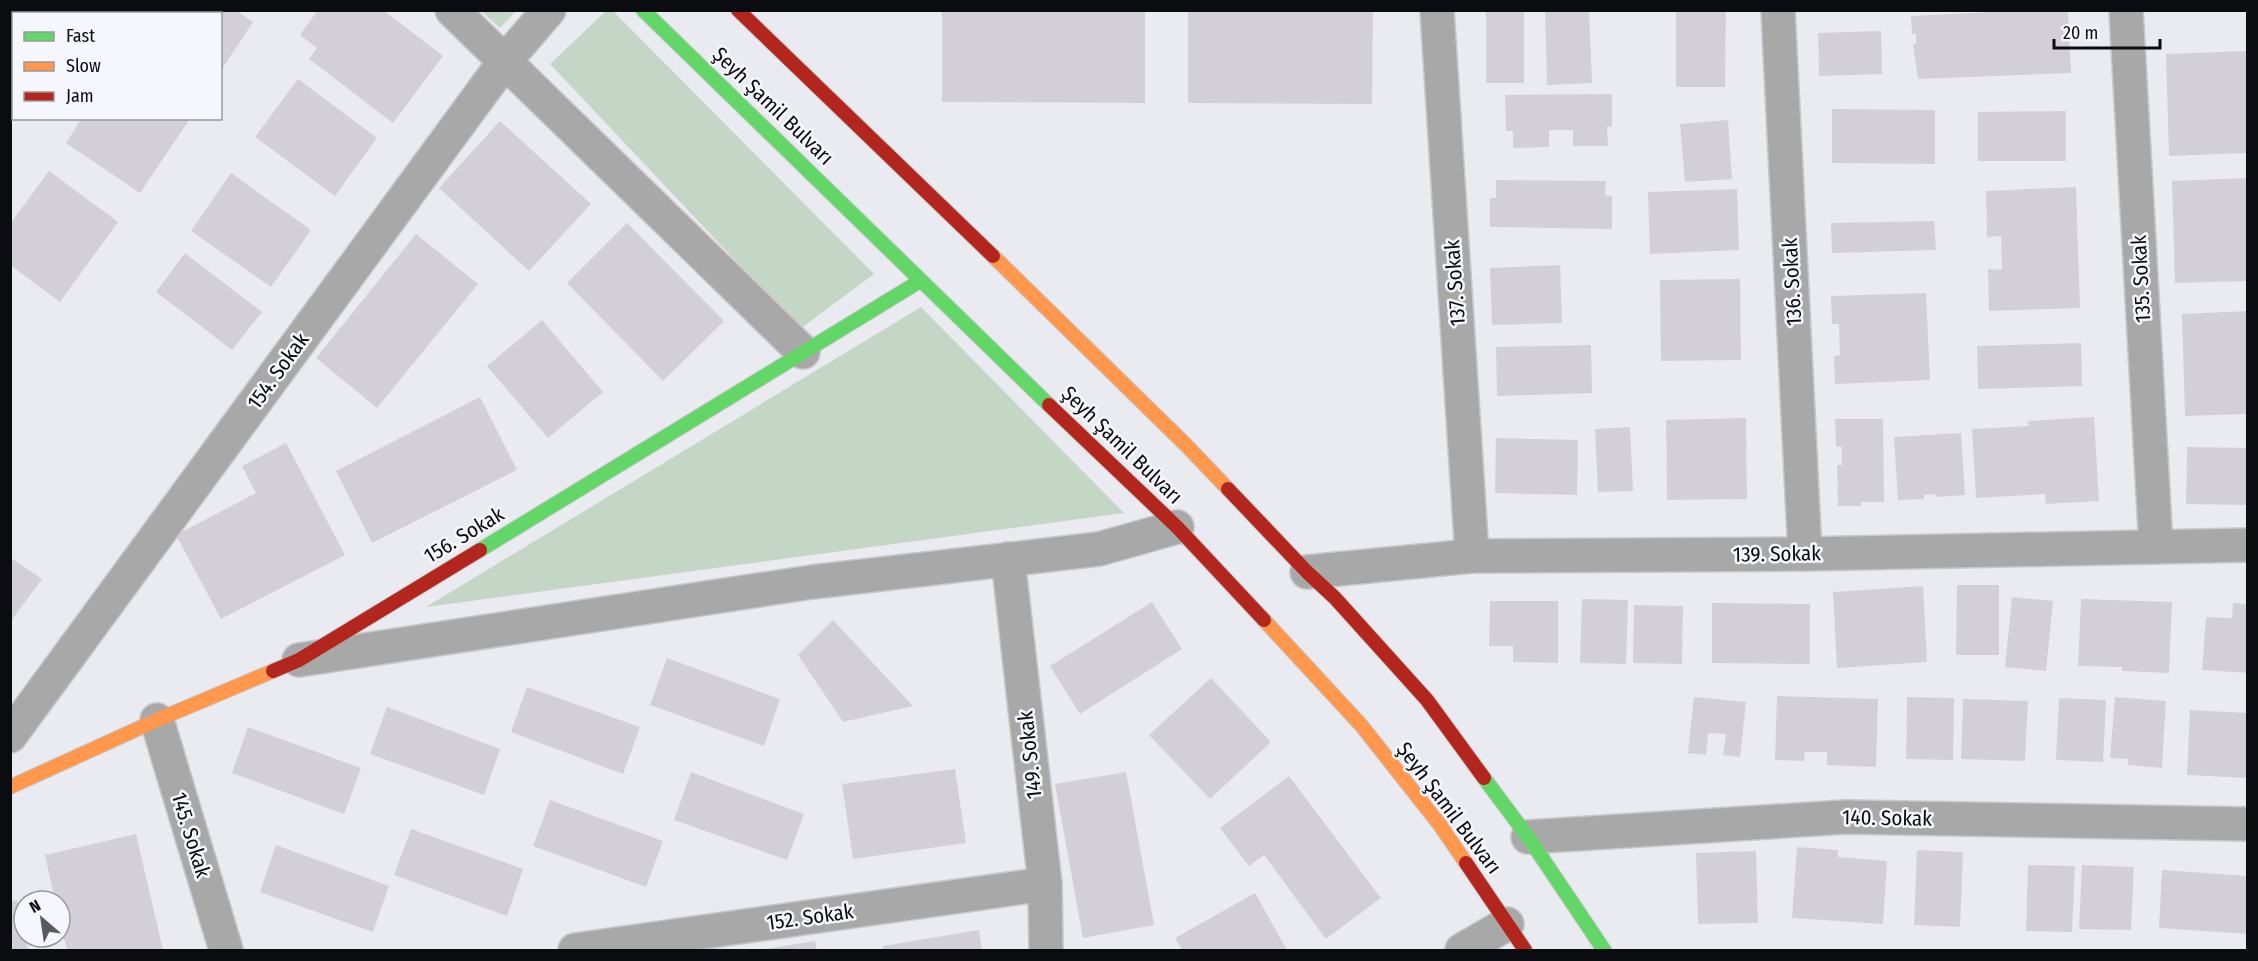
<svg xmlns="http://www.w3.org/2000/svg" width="2258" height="961" font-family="'Fira Sans Condensed',sans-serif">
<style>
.green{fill:#c4d6c5}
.building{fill:#d3cfd9}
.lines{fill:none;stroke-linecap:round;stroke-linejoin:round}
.street-casing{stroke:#c7c8cb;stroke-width:36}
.fast-casing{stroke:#c7c8cb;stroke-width:16}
.slow-casing{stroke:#c7c8cb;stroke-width:16}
.jam-casing{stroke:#c7c8cb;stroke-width:16}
.street{stroke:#a9a8a9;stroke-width:33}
.fast{stroke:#63d668;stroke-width:14}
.slow{stroke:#ff974d;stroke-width:14}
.jam{stroke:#b3261e;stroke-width:14}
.labels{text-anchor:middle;stroke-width:5;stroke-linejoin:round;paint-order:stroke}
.street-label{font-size:21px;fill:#0b0c0f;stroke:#f6f7fe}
</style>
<rect width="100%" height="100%" fill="#eaebf0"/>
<g class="green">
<polygon points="481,11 516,11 500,28"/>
<polygon points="606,11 613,11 874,274 800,329 550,64"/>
<polygon points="921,307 1124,513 426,607"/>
</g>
<g class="building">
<polygon points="154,10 235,10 253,22 220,72 220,14 152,14"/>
<polygon points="318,10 383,10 443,56 393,123 309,59 317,48 300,35"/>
<polygon points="942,10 1145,10 1145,103 942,102"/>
<polygon points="1188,10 1373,10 1372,104 1188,103"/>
<rect x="1486" y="10" width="38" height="73"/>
<polygon points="1545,10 1589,10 1592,83 1547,85"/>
<polygon points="2031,10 2068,10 2071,73 1918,79 1913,44 1916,44 1916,34 1912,34 1911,16"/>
<polygon points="1676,11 1726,11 1725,87 1676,87"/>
<polygon points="1881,31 1882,74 1819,76 1818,33"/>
<polygon points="2248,51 2248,153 2169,156 2166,54"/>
<polygon points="298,79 377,138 335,196 255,137"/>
<polygon points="1612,94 1612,127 1607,127 1608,146 1573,146 1573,130 1549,130 1549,147 1513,148 1513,131 1506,131 1505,95"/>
<polygon points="1832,109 1935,110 1935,164 1832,163"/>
<polygon points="2066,111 2066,161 1978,161 1978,112"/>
<polygon points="82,118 186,118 189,120 140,193 66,143"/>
<polygon points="1728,120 1732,179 1685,182 1680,124"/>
<polygon points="500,121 591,204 529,271 439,188"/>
<polygon points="49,171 118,222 60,302 10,265 10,224"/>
<polygon points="231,173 311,230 271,287 191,231"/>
<polygon points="2248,178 2248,281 2175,283 2172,181"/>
<polygon points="1496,180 1606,181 1605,195 1612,196 1612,229 1490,227 1490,198 1496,198"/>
<polygon points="2076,187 2080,308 1989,311 1988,269 2002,270 2001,236 1987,237 1986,191"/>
<polygon points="1737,189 1739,250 1650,254 1648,192"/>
<polygon points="1934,221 1936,250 1832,253 1831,223"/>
<polygon points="627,223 724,321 663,381 567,283"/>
<polygon points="416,234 478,284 377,408 316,358"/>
<polygon points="185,253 262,312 232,350 156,292"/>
<polygon points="1560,265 1562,323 1492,325 1490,268"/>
<polygon points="1740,279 1741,360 1661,361 1660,280"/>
<polygon points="1926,293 1930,380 1835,384 1834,356 1840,355 1839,324 1832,324 1831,296"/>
<polygon points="2248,311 2248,414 2185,416 2182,314"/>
<polygon points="542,320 603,392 548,438 487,366"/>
<polygon points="2081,343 2082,386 1978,389 1977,346"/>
<polygon points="1591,345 1592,393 1497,396 1496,347"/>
<polygon points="480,397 517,470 372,543 336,471"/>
<polygon points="2094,417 2099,501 2046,504 2045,494 1976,498 1972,429 2029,426 2028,421"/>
<polygon points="1746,418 1747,499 1667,500 1666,420"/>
<polygon points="1835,419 1883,419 1884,502 1861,502 1861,506 1838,506 1837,465 1842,465 1842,447 1836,446"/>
<polygon points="1630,427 1633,491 1598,492 1595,429"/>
<polygon points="1961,433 1965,495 1936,497 1936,494 1924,495 1924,499 1898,500 1894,437"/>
<polygon points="1496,438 1578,440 1577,495 1495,493"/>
<polygon points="286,443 345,555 221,619 176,535 256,493 242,466"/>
<polygon points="2187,447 2248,448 2248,505 2186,504"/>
<polygon points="10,557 42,579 10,622"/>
<polygon points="1957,585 1999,585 1999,655 1956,655"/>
<polygon points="1923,586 1927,662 1837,668 1833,592"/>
<polygon points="2012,597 2053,601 2046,671 2005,667"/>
<polygon points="1582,599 1628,600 1626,664 1580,663"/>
<polygon points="2081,599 2172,602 2169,673 2122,671 2122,667 2078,666"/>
<polygon points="1490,601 1558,601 1558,663 1513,662 1513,646 1489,646"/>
<polygon points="1152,602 1182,649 1080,714 1050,666"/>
<polygon points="1712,603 1810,604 1810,664 1712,663"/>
<polygon points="2233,603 2248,604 2248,673 2202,670 2206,617 2232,618"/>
<polygon points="1634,605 1683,606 1682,664 1633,663"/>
<polygon points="833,620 913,706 843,722 798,655"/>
<polygon points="667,658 780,699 764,746 650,705"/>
<polygon points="1211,678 1271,742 1210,799 1149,735"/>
<polygon points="527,687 640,727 623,774 511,732"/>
<polygon points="1777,696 1878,699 1876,767 1827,765 1827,752 1805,752 1804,761 1775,760"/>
<polygon points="1694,697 1746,702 1740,757 1723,755 1726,734 1708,733 1706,755 1688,753"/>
<polygon points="1907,697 1954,698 1953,760 1906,759"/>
<polygon points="2115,697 2166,701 2162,768 2128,765 2128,759 2110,758"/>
<polygon points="2059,698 2106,700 2103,762 2056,760"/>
<polygon points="1963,699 2028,701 2025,761 1961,759"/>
<polygon points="387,707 500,749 484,795 370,754"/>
<polygon points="2190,710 2248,713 2248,778 2187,775"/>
<polygon points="248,727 361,768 344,814 232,773"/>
<polygon points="955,769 966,843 853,859 842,784"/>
<polygon points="691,772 804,814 787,860 674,820"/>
<polygon points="1126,772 1154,925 1083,938 1055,784"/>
<polygon points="1289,776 1381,898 1326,939 1264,855 1249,866 1220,828"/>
<polygon points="550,800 663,841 646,887 533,846"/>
<polygon points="411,829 523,869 507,916 394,875"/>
<polygon points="136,834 163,950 67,950 60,921 60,901 55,901 45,855"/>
<polygon points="276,845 389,886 373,932 260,892"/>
<polygon points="1797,847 1838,850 1838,857 1887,861 1883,924 1792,918"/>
<polygon points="1917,850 1963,852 1960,927 1914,925"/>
<polygon points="1756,851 1758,923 1698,924 1696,853"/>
<polygon points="2028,865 2075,866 2072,932 2026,931"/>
<polygon points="2082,865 2134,867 2131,930 2079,929"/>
<polygon points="2162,870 2248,876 2248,934 2159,928"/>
<polygon points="1255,893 1287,950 1182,950 1175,938"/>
<polygon points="17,900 24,937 29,950 10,950 10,902"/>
<polygon points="979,930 982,950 883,950 883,946"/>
<polygon points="815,941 817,950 765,950 765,949"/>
</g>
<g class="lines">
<g class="street-casing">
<g id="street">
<polyline points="452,10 803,352"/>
<polyline points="1437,10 1472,556"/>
<polyline points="1778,10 1805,554"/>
<polyline points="2126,10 2156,547"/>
<polyline points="1008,559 1045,884 1046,950"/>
<polyline points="1307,572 1472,556 1805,554 2248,545"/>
<polyline points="299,660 812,582 1099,549 1177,527"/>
<polyline points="157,720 226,950"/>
<polyline points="10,736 505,61 549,10"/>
<polyline points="1528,837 1845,817 2248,824"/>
<polyline points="575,950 1045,884"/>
<polyline points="1462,950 1507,924"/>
</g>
</g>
<g class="fast-casing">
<g id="fast">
<polyline points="643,10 1049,405"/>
<polyline points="10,28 14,23"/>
<polyline points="480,550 920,281"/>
<polyline points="1484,778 1528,837 1604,950"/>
</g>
</g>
<g class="slow-casing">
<g id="slow">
<polyline points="993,256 1187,446 1228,489"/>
<polyline points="1264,620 1361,725 1440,825 1466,863"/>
<polyline points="10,787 157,720 273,671"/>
</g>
</g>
<g class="jam-casing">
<g id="jam">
<polyline points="738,10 993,256"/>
<polyline points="1049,405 1177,527 1264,620"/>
<polyline points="1228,489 1307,572 1335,598 1427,700 1484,778"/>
<polyline points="273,671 299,660 480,550"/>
<polyline points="1466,863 1525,950"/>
</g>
</g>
<use href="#street" class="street"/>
<use href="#fast" class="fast"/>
<use href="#slow" class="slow"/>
<use href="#jam" class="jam"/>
</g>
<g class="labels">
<g class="street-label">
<text transform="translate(773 106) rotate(44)" y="7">Şeyh Şamil Bulvarı</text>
<text transform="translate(2141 279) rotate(-93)" y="7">135. Sokak</text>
<text transform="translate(1792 282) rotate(-93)" y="7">136. Sokak</text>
<text transform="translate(1455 283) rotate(-94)" y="7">137. Sokak</text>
<text transform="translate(278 371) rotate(-54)" y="7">154. Sokak</text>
<text transform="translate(1122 445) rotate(44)" y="7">Şeyh Şamil Bulvarı</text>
<text transform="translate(464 535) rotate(-31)" y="7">156. Sokak</text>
<text transform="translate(1777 554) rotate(-1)" y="7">139. Sokak</text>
<text transform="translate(1030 755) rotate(-96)" y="7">149. Sokak</text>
<text transform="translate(1449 808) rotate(53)" y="7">Şeyh Şamil Bulvarı</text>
<text transform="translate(1887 818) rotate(1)" y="7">140. Sokak</text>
<text transform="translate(191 835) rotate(73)" y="7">145. Sokak</text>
<text transform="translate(810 917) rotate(-8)" y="7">152. Sokak</text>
</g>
</g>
<rect width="2258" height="961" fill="none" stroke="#0b0c0f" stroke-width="24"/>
<rect x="12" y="12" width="210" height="108" fill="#f6f7fe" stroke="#98999e" stroke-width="1.5"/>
<rect x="24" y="32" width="30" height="9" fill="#63d668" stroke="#98999e" stroke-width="1.5"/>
<text x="66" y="42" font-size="18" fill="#0b0c0f">Fast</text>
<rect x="24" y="62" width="30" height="9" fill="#ff974d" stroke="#98999e" stroke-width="1.5"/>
<text x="66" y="72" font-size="18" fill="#0b0c0f">Slow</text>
<rect x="24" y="92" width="30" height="9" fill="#b3261e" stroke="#98999e" stroke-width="1.5"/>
<text x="66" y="102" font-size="18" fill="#0b0c0f">Jam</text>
<g transform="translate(42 919) rotate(331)"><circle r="28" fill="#f6f7fe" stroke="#98999e" stroke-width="1.5"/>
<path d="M0-4.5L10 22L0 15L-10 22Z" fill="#595a5e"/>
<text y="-9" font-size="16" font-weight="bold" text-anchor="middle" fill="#0b0c0f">N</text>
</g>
<path d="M2054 39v9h106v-9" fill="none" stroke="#0b0c0f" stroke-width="3"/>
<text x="2063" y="39" font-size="18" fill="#0b0c0f" stroke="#f6f7fe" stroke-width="4.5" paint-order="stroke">20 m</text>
</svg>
